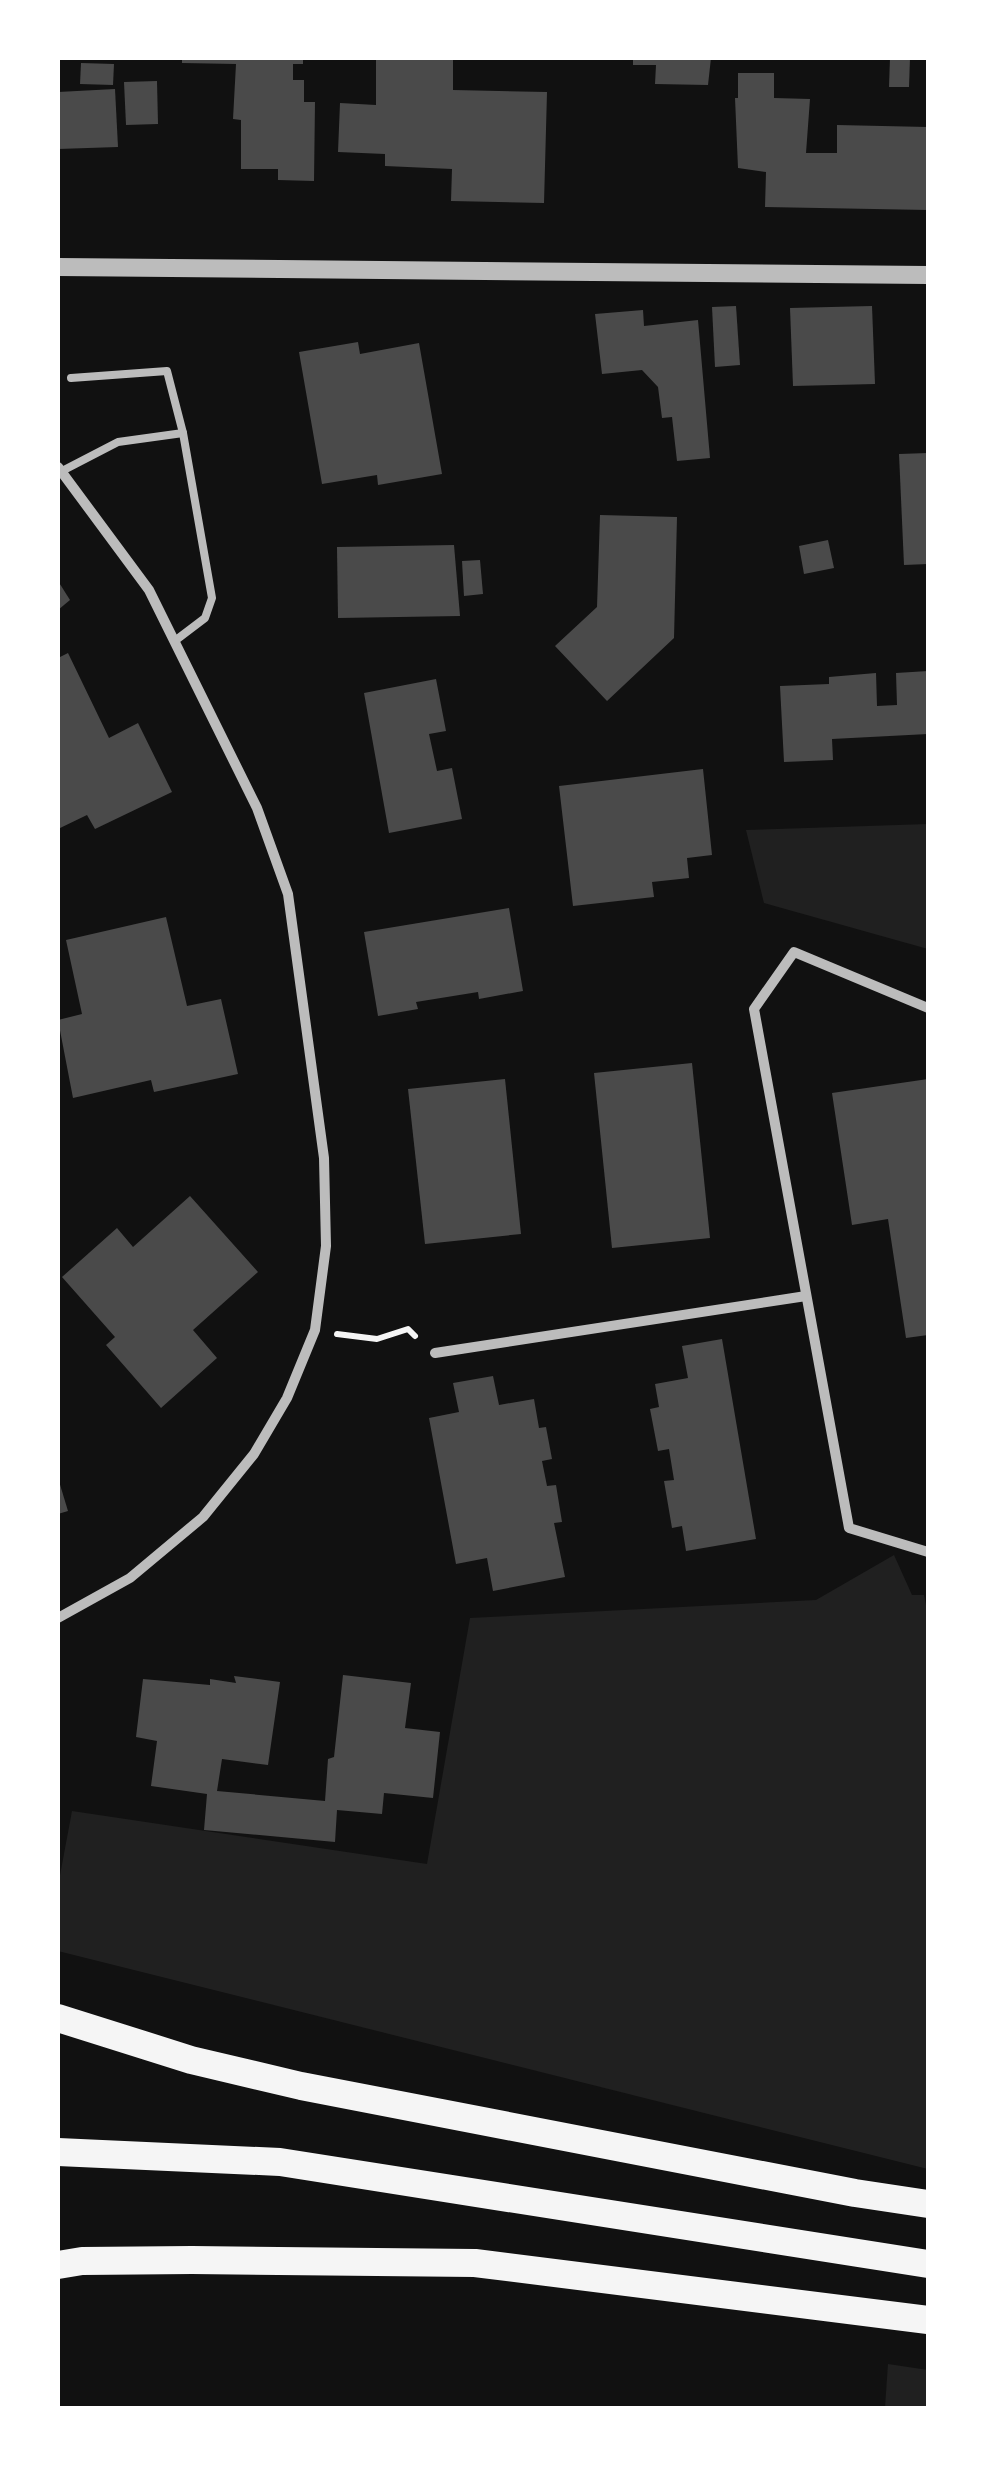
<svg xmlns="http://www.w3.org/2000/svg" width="986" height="2466" font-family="Figtree,sans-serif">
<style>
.green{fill:#202020}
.building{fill:#4a4a4a}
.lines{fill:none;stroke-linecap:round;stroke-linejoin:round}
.path{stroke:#f5f5f5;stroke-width:6}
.service{stroke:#bcbcbc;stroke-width:8}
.minor{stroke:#bcbcbc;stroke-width:10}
.tertiary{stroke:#bcbcbc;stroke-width:18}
.trunk{stroke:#f5f5f5;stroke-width:28}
</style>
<rect width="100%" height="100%" fill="#111"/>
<g class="green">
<polygon points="928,824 928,949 764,903 746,830"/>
<polygon points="894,1555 912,1595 924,1595 928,1615 928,2169 58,1951 58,1886 72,1811 427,1864 470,1618 816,1600"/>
<polygon points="888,2364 928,2370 928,2408 885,2408"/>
</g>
<g class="building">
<polygon points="182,58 303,58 303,64 293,64 293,80 304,80 304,102 315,102 314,181 278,180 278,169 241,169 241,120 233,119 236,64 182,63"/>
<polygon points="376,58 453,58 453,90 547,92 544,203 451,201 452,169 385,166 385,154 338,152 340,103 376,105"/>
<polygon points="633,58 711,58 708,85 655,84 656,65 633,65"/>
<polygon points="890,58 910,58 909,87 889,87"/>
<polygon points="81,63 114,64 113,85 80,84"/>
<polygon points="738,73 774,73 774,98 810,99 806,153 837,153 837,125 928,127 928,210 765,207 766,172 738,168 735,98 738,98"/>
<polygon points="157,81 158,124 126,125 124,82"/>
<polygon points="115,89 118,147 58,149 58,92"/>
<polygon points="736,306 740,365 715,367 712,307"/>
<polygon points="872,306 875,384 793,386 790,308"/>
<polygon points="643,310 644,326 698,320 710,458 677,461 672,417 662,418 658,387 642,370 602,374 595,314"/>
<polygon points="358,342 360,354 419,343 442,474 378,485 377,475 322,484 299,352"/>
<polygon points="928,453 928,564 904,565 899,454"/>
<polygon points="600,515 677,517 674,638 607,701 555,646 597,607"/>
<polygon points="828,540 834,568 804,574 799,546"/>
<polygon points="454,545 460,616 338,618 337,547"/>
<polygon points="480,560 483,594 464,596 462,561"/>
<polygon points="58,581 70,600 58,610"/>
<polygon points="68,653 109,738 138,723 172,792 95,829 87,815 58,829 58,658"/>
<polygon points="928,671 928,734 832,739 833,760 784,762 780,686 829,684 829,677 876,673 877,706 897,705 896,673"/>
<polygon points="436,679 446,731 429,734 437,771 452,768 462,819 389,833 364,693"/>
<polygon points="703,769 712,855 687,858 689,878 652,882 654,897 573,906 559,786"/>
<polygon points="509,908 523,991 479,999 478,992 416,1002 418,1009 378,1016 364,932"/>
<polygon points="166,917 187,1006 221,999 238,1074 154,1092 151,1080 73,1098 58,1020 82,1014 66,940"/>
<polygon points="692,1063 710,1238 612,1248 594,1073"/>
<polygon points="505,1079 521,1234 425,1244 408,1089"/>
<polygon points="928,1079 928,1335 906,1338 888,1219 852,1225 832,1093"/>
<polygon points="190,1196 258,1272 193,1330 217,1358 161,1408 106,1345 115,1337 62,1277 117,1228 133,1247"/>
<polygon points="722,1339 756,1539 686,1551 682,1526 672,1528 664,1481 674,1480 669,1449 658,1451 650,1409 659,1407 655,1384 688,1378 682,1346"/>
<polygon points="493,1376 499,1405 534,1399 539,1428 546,1427 552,1459 542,1461 547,1486 556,1485 562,1522 554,1523 565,1577 493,1591 487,1558 456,1564 429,1418 459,1412 453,1383"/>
<polygon points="58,1478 68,1511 58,1514"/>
<polygon points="343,1675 411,1683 405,1728 440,1732 433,1798 384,1793 382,1814 337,1810 335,1842 204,1830 207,1794 151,1786 157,1741 136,1737 143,1679 210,1685 210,1679 236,1683 234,1676 280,1682 268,1765 222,1759 217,1791 325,1801 328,1759 334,1757"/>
</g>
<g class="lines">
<polyline class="path" points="337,1334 377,1339 408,1329 415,1336"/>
<g class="service">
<polyline points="71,378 167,371 183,433 212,598 205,618 176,640"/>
<polyline points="62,471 118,442 183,433"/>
</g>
<g class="minor">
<polyline points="58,467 149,590 257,808 288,894 324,1158 326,1246 315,1330 287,1398 254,1454 203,1517 130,1578 58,1618"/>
<polyline points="928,1008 794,952 754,1009 849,1528 928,1552"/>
<polyline points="435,1353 806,1296"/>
</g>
<polyline class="tertiary" points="58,267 928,275"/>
<g class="trunk">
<polyline points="58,2018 191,2060 301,2086 855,2193 928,2204"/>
<polyline points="58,2152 280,2162 928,2264"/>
<polyline points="58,2265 82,2261 192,2260 475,2263 928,2320"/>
</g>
</g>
<rect width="986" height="2466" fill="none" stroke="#ffffff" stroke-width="120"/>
</svg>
